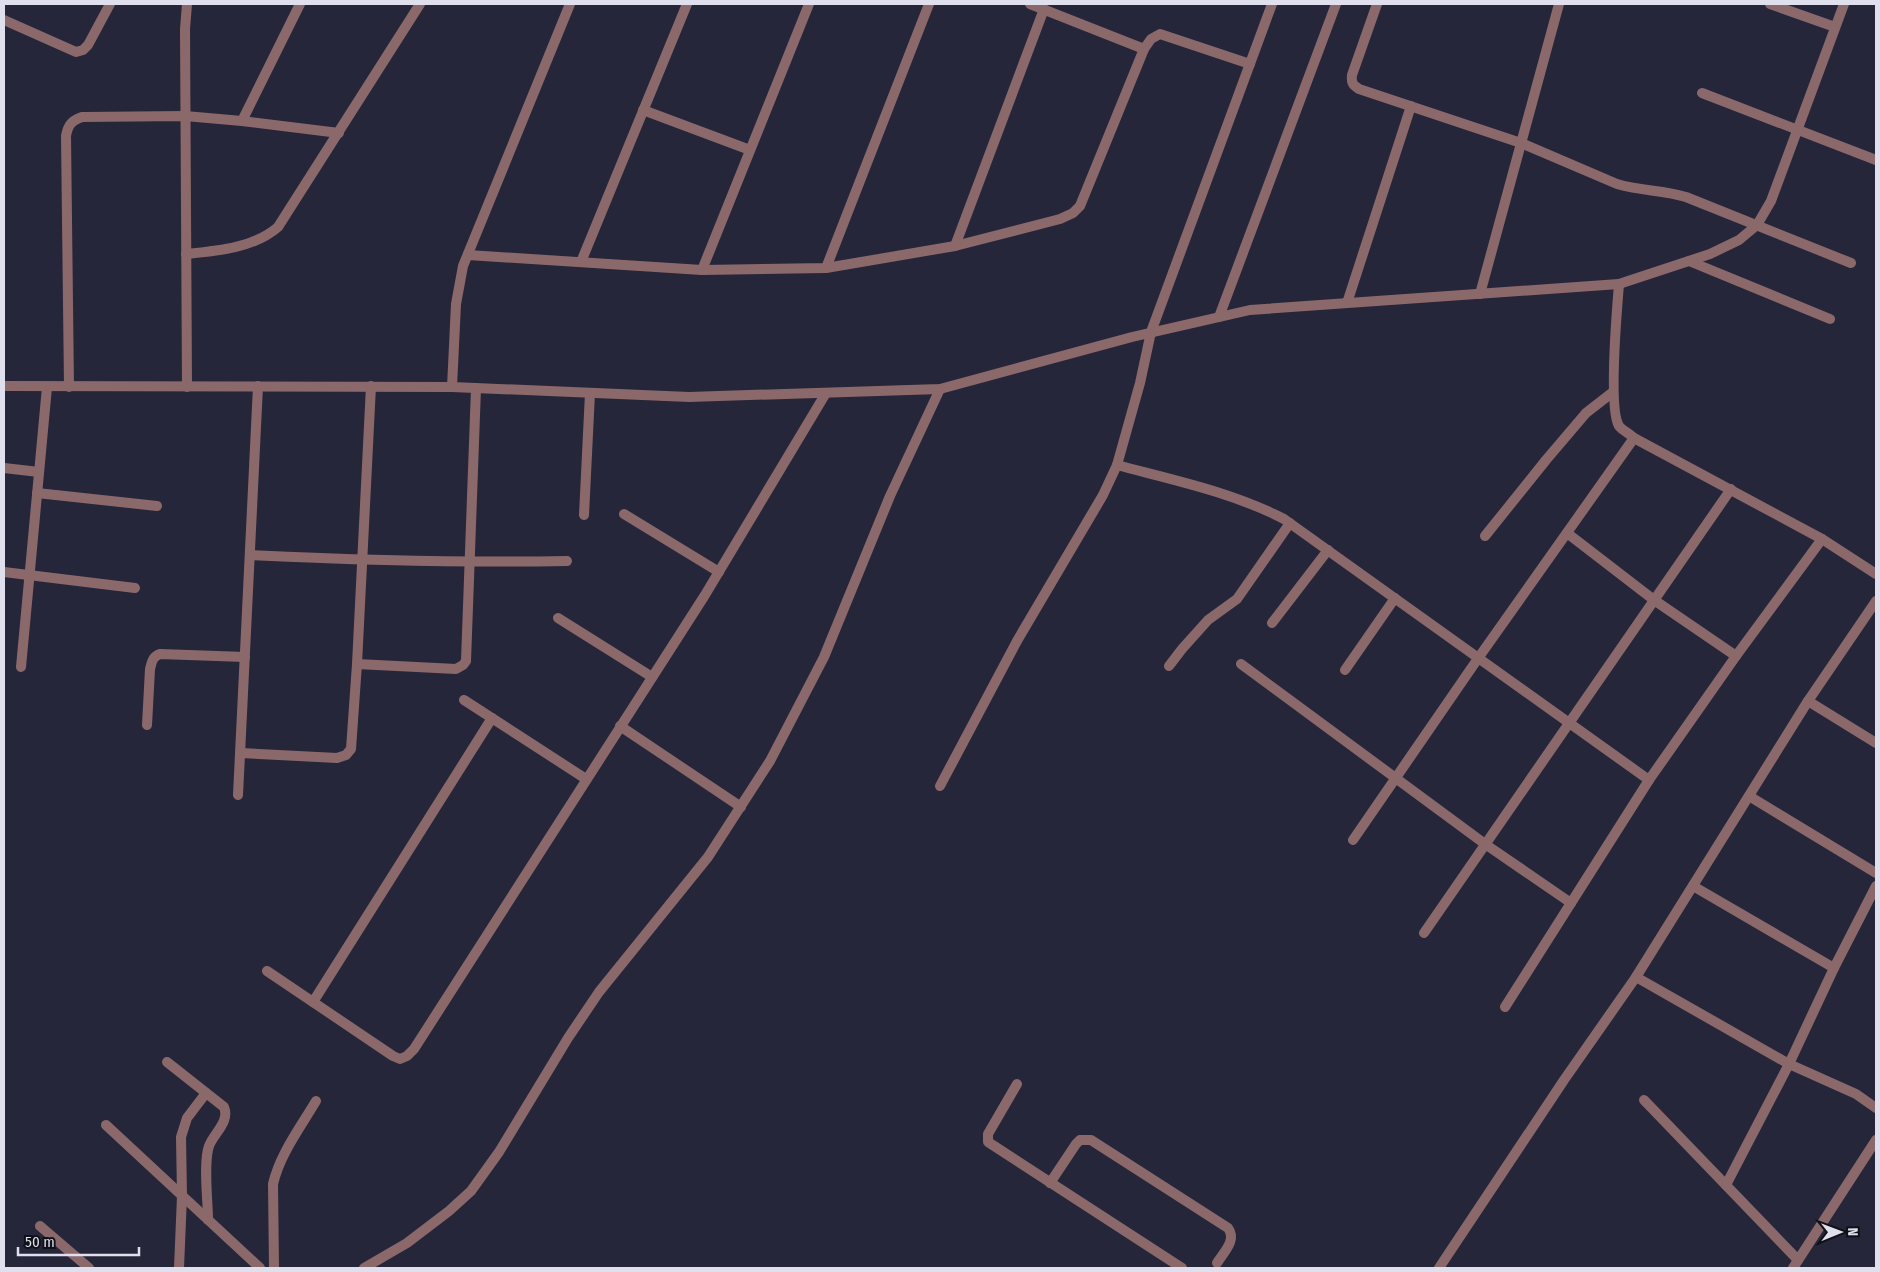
<svg xmlns="http://www.w3.org/2000/svg" width="1880" height="1272" font-family="'Fira Sans Condensed',sans-serif">
<style>
.lines{fill:none;stroke-linecap:round;stroke-linejoin:round}
.service{stroke:#8b696b;stroke-width:10}
.minor{stroke:#8b696b;stroke-width:10}
.tertiary{stroke:#8b696b;stroke-width:10}
</style>
<rect width="100%" height="100%" fill="#26263a"/>
<g class="lines">
<g class="service">
<polyline points="1169,666 1182,649 1208,620 1237,599 1290,523"/>
<polyline points="940,786 1017,641 1103,495 1117,465"/>
</g>
<g class="minor">
<polyline points="1030,4 1144,49 1151,39 1160,34 1250,64"/>
<path d="M 1272,4 L 1151,332 L 1140,383 L 1117,465 C 1173,480 1232,492 1284,519 L 1649,780"/>
<path d="M 1377,4 L 1352,75 C 1351,83 1353,85 1359,89 L 1521,143 L 1617,184 C 1640,191 1663,190 1686,197 L 1851,263"/>
<polyline points="1770,4 1835,27"/>
<polyline points="4,20 76,52 83,50 88,45 110,4"/>
<polyline points="1702,93 1876,160"/>
<polyline points="643,110 750,150"/>
<polyline points="242,121 300,4"/>
<polyline points="955,246 1044,9"/>
<path d="M 186,254 C 217,251 254,248 278,227 L 420,4"/>
<polyline points="468,255 702,270 826,268 955,246 1060,219 1073,213 1080,206 1144,49"/>
<polyline points="1689,261 1830,319"/>
<polyline points="581,262 687,4"/>
<polyline points="826,268 929,4"/>
<polyline points="702,270 809,4"/>
<polyline points="1480,294 1559,4"/>
<polyline points="1347,303 1411,106"/>
<polyline points="1219,317 1336,4"/>
<path d="M 69,387 L 66,136 C 68,125 71,121 82,117 L 185,116 L 242,121 L 339,133"/>
<polyline points="187,387 185,29 187,4"/>
<polyline points="452,387 456,304 463,266 570,4"/>
<polyline points="4,468 39,472"/>
<polyline points="37,493 157,506"/>
<polyline points="624,514 719,572"/>
<polyline points="584,515 590,393"/>
<polyline points="1567,533 1654,600 1736,656"/>
<polyline points="1485,536 1546,460 1586,413 1613,392"/>
<polyline points="1822,539 1876,574"/>
<path d="M 250,555 C 356,560 461,563 567,561"/>
<polyline points="4,572 135,588"/>
<polyline points="558,618 652,677"/>
<polyline points="1272,623 1328,550"/>
<polyline points="357,664 456,669 463,665 466,661 476,388"/>
<polyline points="1241,664 1485,844 1571,903"/>
<polyline points="21,667 47,387"/>
<polyline points="1345,670 1395,598"/>
<polyline points="464,700 586,779"/>
<polyline points="1808,701 1876,743"/>
<path d="M 147,725 L 150,669 C 152,662 152,657 160,654 L 245,657"/>
<polyline points="620,726 741,807"/>
<polyline points="240,753 337,758 346,755 351,749 357,664 371,386"/>
<polyline points="238,795 258,386"/>
<polyline points="1749,796 1876,873"/>
<polyline points="1353,840 1479,657 1634,438"/>
<polyline points="1693,886 1834,968"/>
<polyline points="1424,933 1731,489"/>
<polyline points="267,971 393,1056 400,1059 407,1056 414,1049 705,595 826,393"/>
<polyline points="1636,977 1789,1064 1856,1094 1876,1108"/>
<polyline points="313,1002 492,718"/>
<path d="M 1505,1007 L 1649,780 L 1736,656 L 1822,539 L 1634,438 C 1630,434 1622,430 1619,426 C 1608,409 1617,309 1619,284"/>
<path d="M 167,1062 L 224,1107 C 230,1122 214,1133 209,1146 C 203,1163 208,1201 208,1220"/>
<polyline points="1017,1084 988,1134 988,1142 1182,1268"/>
<polyline points="1644,1100 1798,1260"/>
<polyline points="106,1125 260,1268"/>
<path d="M 1050,1183 L 1076,1144 L 1080,1140 L 1091,1140 L 1228,1228 C 1237,1240 1224,1252 1217,1263"/>
<polyline points="1726,1185 1789,1064 1834,968 1876,886"/>
<polyline points="40,1226 89,1268"/>
<polyline points="179,1268 182,1196 181,1137 187,1118 206,1093"/>
<path d="M 274,1268 L 273,1184 C 280,1154 300,1128 316,1101"/>
<polyline points="364,1268 407,1243 449,1211 471,1191 499,1152 568,1038 599,992 708,857 770,761 824,657 890,496 940,389"/>
<polyline points="1439,1268 1564,1080 1636,977 1808,701 1876,601"/>
<polyline points="1793,1268 1876,1140"/>
</g>
<polyline class="tertiary" points="4,386 452,387 689,397 940,389 1132,337 1250,310 1619,284 1710,254 1739,240 1757,225 1771,201 1844,4"/>
</g>
<rect width="1880" height="1272" fill="none" stroke="#dfdfed" stroke-width="10"/>
<g transform="translate(1840 1232) rotate(89)" stroke="#101019" stroke-width="4" paint-order="stroke">
<path d="M0-4L9 19L0 12L-9 19Z" fill="#dfdfed"/>
<text y="-8" font-size="14" font-weight="bold" text-anchor="middle" fill="#dfdfed">N</text>
</g>
<path d="M18 1247v8h121v-8" fill="none" stroke="#dfdfed" stroke-width="2.5"/>
<text x="25" y="1247" font-size="15" fill="#dfdfed" stroke="#101019" stroke-width="4" paint-order="stroke">50 m</text>
</svg>
